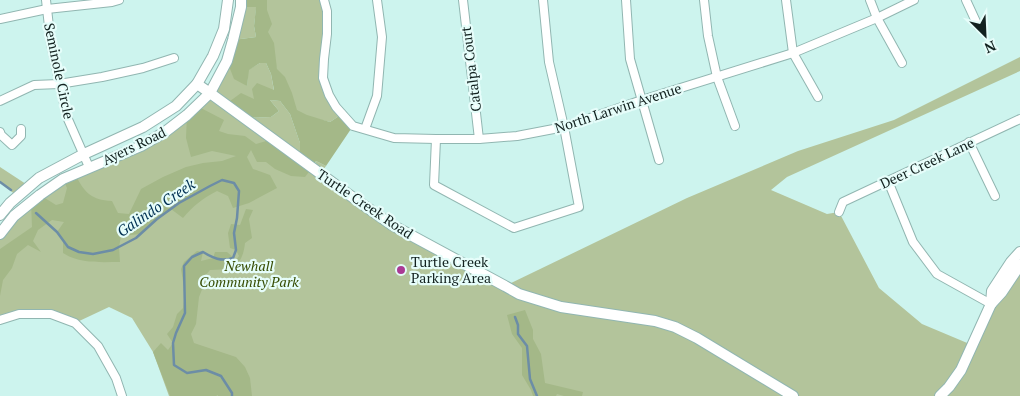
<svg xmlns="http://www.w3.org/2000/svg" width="1020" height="396" font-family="'PT Serif',serif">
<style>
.green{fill:#b3c49b}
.forest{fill:#a4b888}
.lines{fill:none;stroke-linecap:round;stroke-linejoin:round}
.stream{stroke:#6c8da6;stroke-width:2.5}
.minor-casing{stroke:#91b6b1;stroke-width:10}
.tertiary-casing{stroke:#91b6b1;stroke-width:12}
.minor{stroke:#fff;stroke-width:8}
.tertiary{stroke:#fff;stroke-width:10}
.poi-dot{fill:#aa3994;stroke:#e6fdfa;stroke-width:2}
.labels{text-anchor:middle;stroke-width:4.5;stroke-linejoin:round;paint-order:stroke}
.street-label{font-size:14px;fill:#12211f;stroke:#e6fdfa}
.poi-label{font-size:14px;fill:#12211f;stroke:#e6fdfa;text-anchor:start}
.park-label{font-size:14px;font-style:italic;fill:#354b00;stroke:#e6fdfa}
.water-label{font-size:15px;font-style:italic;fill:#003052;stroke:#e6fdfa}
</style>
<rect width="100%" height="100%" fill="#cdf4ee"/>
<g class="green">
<polygon points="241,0 324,0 323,78 342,114 330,122 292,113 256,9 254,26 256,37 233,40"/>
<polygon points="1020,57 1020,71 787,177 771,190 827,214 839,212 879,288 922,324 972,345 1014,272 1020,276 1020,396 169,396 153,352 132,318 109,307 75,323 51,314 0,320 0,234 40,195 114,157 187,115 227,61 247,86 248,70 260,63 266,63 271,74 274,91 254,100 245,118 271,117 279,111 270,100 280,101 290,114 300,143 300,159 313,168 316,161 326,166 320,174 355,199 505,286 687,198 798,151 894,120"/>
<polygon points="0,167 29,186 18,197 0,182"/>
</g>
<g class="forest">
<path d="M 241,0 L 267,0 L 267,10 L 272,24 L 268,32 L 274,43 L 277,69 L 285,77 L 292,93 L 297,110 L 307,115 L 330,122 L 342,114 L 353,126 L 326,166 L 316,161 L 312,168 L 305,177 L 291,176 L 275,169 L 266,162 L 257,162 L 251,150 L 247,157 L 253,169 L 270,175 L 277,188 L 249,203 L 233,208 L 228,196 L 217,191 C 203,198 193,206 183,218 L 171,209 L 140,234 L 121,236 L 119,247 L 120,262 C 101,262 80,264 63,253 L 63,241 L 57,232 L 64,222 L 52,220 L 38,230 L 33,241 L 41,252 L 28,245 L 17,254 L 12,268 L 3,280 L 0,296 L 0,249 L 32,227 L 31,202 L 40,195 L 56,205 L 63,203 L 67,188 L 63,179 L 75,174 C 84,192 91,200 112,201 L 118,213 L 129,214 L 141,189 L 163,177 L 186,167 L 203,163 L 222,161 L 236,156 L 212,151 L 191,157 L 186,138 L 187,115 L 197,106 L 224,120 L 219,131 L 228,134 L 245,136 L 256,144 L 273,139 L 300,158 L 300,143 L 290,114 L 280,101 L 270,100 L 279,111 L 271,117 L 244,118 L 226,104 L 241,93 L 254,99 L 252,89 L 257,83 L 274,90 L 271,74 L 266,63 L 260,63 L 249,70 L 247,86 L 234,79 L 227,61 L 233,40 L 256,37 L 254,26 L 256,7 L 241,7 Z"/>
<path d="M 246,209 L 253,210 L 249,219 L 252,238 L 245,243 C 244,253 241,262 233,269 L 210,270 L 204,277 L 203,287 L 199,297 L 196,324 L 191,334 L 194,343 L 236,357 L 245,367 L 250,378 L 252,396 L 218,396 L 218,395 L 216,396 L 170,396 L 153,352 L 161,343 L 168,350 L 173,343 L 167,334 L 173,327 L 177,314 L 183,308 L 185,294 L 181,269 L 184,262 L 197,251 L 203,252 L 201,261 L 213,258 L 215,252 L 227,252 L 236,260 L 239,256 L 236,250 L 230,248 L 228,233 L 231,224 L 240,225 Z"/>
<polygon points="525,310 533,330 533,339 541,354 545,383 583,392 582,396 564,396 557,394 556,396 533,396 531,390 522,375 522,348 512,334 507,315"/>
</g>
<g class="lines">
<g class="stream">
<polyline points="0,182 11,190"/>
<path d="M 36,213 L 57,232 L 68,247 L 79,252 L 93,254 L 113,250 L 136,238 L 157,219 L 179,203 L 210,186 L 222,180 L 234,183 L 239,191 L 237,218 L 234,233 L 236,250 L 233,258 C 221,262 213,258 203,252 L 192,257 L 184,266 L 185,313 L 176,333 L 173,343 L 174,365 L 187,373 L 206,370 L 221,376 L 232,393 L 232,396"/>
<polyline points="515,317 518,325 518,334 527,346 530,379 537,396"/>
</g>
<g class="minor-casing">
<g id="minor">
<polyline points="46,0 51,44 67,117 89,167"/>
<polyline points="324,0 327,11 327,34 324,59 323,78 329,95 336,107 353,126 394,138 436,139 479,139 517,136 564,127 642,100 793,53 877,18 914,0"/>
<polyline points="463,0 479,139"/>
<polyline points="626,0 630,59 659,160"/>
<polyline points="704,0 708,36 717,77 735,126"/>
<polyline points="786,0 793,53 818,97"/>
<polyline points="870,0 877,18 902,63"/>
<polyline points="966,0 978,26"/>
<polyline points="0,19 47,9 112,2 119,0"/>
<polyline points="0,101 34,85 59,84 102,77 143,68 174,58"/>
<polyline points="365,129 377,96 382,37 377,0"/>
<polyline points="0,132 1,135 12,145 21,136 21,129"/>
<polyline points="436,139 434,185 514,228 579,207 564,127 549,62 543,0"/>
<polyline points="969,142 995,196"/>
<polyline points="888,181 913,242 937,274 991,304"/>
<polyline points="839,212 843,202 1020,119"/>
<polyline points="0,320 19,314 51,314 75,323 98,346 116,378 122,396"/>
</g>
</g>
<g class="tertiary-casing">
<g id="tertiary">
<polyline points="197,84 210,93 355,199 392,225 505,286 519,294 561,307 655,321 675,327 697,338 793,396"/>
<polyline points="0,215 10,203 39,178 84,154 143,127 176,106 197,84 213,56 224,29 228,0"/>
<polyline points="0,234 14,216 40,195 63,179 141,146 165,132 187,115 210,93 227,61 233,40 241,7 241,0"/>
<polyline points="991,304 992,291 1011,262 1020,252"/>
<polyline points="940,396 949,387 961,370 991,304 1002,292 1020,265"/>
</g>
</g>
<use href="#minor" class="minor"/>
<use href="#tertiary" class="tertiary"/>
</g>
<circle class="poi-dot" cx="401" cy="270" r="5"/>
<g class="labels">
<g class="street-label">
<text transform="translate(471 69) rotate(-97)" y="5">Catalpa Court</text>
<text transform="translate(59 71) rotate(78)" y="5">Seminole Circle</text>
<text transform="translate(618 108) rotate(-18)" y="5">North Larwin Avenue</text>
<text transform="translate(134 146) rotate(-26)" y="5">Ayers Road</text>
<text transform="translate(927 163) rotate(-25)" y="5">Deer Creek Lane</text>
<text transform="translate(365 204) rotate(34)" y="5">Turtle Creek Road</text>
</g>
<g class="poi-label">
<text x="411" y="267">Turtle Creek<tspan x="411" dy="16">Parking Area</tspan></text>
</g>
<g class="park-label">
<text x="249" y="271">Newhall<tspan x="249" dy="16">Community Park</tspan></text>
</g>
<g class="water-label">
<text transform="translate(156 208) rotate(-34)" y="5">Galindo Creek</text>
</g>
</g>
<g transform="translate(985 35) rotate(156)" stroke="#e6fdfa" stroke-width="4" paint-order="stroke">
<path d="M0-4L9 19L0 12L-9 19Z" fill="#12211f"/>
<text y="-8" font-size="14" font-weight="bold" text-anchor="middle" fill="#12211f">N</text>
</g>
</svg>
